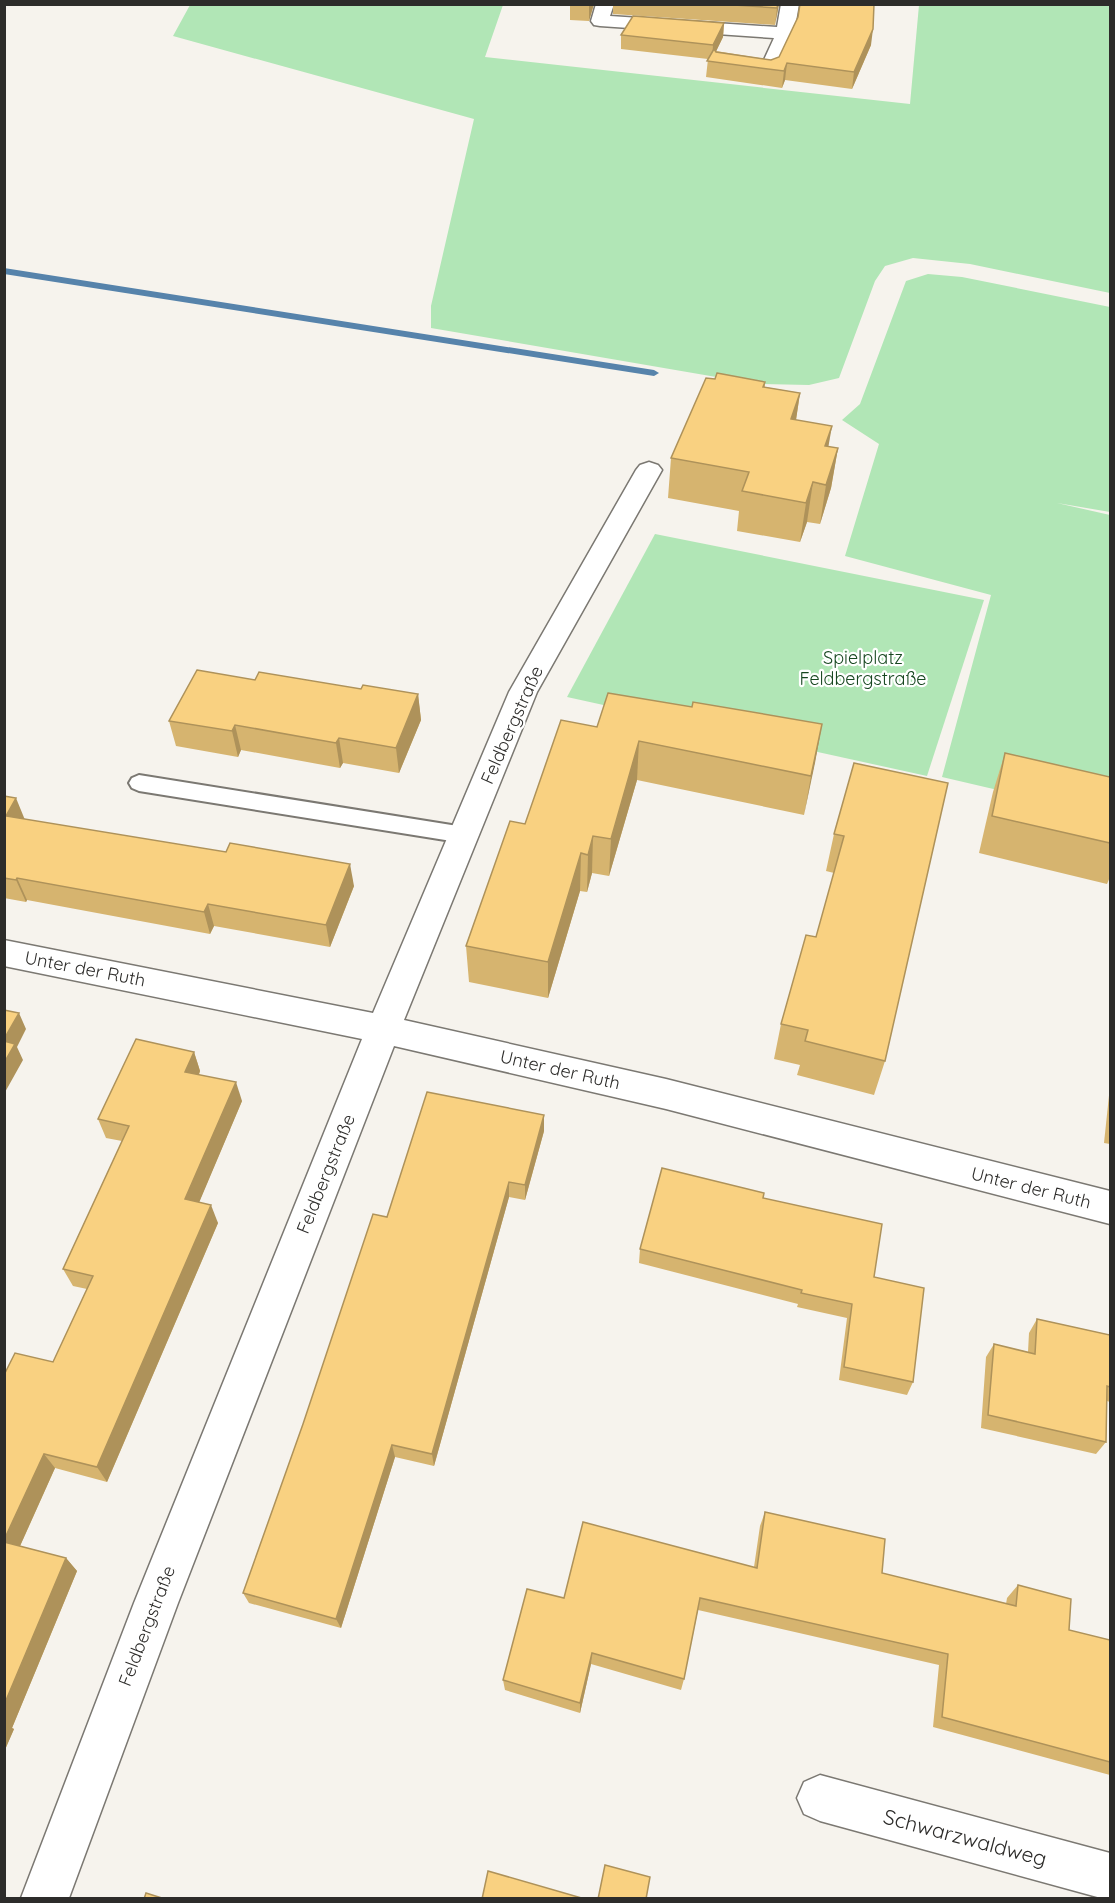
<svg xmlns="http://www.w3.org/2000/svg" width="1115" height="1903" font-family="Quicksand,sans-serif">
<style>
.green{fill:#b1e6b6}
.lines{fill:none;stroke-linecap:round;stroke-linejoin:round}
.stream{fill:#5683ab;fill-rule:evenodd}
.service-casing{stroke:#7b7872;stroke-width:4}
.minor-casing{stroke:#7b7872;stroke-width:3}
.service{fill:#fff;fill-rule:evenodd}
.minor{fill:#fff;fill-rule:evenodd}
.wall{fill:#d6b46f}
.shaded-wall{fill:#ae925a}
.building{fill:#f9d181;stroke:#ae925a;stroke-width:1.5}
.labels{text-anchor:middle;stroke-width:4.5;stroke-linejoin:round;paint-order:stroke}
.park-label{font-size:18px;fill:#174720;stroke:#fff}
.street-label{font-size:18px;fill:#2d2c2a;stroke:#fff}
.near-street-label{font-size:21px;fill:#2d2c2a;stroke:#fff}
</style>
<rect width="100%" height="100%" fill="#f6f3ed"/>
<g class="green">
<polygon points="190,5 503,5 485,57 910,104 919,5 1110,5 1110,293 970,264 913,258 885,266 875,281 839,378 809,385 757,384 431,328 431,306 474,119 173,36"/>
<polygon points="928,274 962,277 1110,307 1110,512 1057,503 1110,515 1110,816 942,777 991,595 845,556 879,444 842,420 860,404 906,281"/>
<polygon points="655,534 984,600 927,776 567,697"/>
</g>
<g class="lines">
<polygon class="stream" points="4,268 654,370 659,373 654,376 4,274"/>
<g class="service-casing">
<polygon id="service" points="139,775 464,827 472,829 475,835 472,841 464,843 139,791 132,788 129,783 132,778"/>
</g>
<g class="minor-casing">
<g id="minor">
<path d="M 596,4 L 614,4 L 610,16 L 777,27 L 781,4 L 799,4 L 794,33 L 779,68 L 777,72 C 763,75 745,71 731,68 L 729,64 L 731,60 L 738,58 L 763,62 L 774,38 L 600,26 L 594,25 L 591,21 Z"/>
<polygon points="649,462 658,465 662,470 537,692 404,1020 666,1079 1110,1191 1110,1224 666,1109 394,1046 178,1603 69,1898 21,1898 134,1603 362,1039 4,966 4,940 373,1013 509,692 636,470 640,465"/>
<polygon points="820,1775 1110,1853 1110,1898 1101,1898 820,1821 804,1814 797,1798 804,1782"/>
</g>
</g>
<use href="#service" class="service"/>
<use href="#minor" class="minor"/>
</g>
<g class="wall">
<polygon points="570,4 594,4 589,21 570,20"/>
<polygon points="613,4 779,4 775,25 613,14"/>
<polygon points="798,17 871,45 852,89 785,80 782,88 706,77 708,59 621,49 621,35 724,23 723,37 716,51 771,60 779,57"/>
<polygon points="715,379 765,382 765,387 800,393 796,420 828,447 838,448 831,488 820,524 807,522 800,542 737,531 739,511 668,498 671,458"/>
<polygon points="255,680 418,694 421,720 399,773 343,763 340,768 241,750 238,757 176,746 169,721"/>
<polygon points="692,707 822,724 804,815 637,780 609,876 592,873 587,892 580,891 548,998 469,982 466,946 525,824 597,727"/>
<polygon points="1005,753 1110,777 1110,877 1107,884 979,853 993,792"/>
<polygon points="854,763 885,1061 874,1095 797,1075 800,1065 774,1059 781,1024 816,937 834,873 826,871 834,834"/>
<polygon points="4,796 24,819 354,886 330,947 214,926 210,934 27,900 26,902 4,898"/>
<polygon points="194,1052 200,1071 199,1075 242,1101 199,1202 218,1223 107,1482 55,1468 20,1546 66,1558 77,1571 12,1728 14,1729 4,1752 4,1375 53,1362 87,1289 73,1286 63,1269 122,1141 106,1138 98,1119"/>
<polygon points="1110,1086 1110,1144 1104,1143"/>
<polygon points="544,1131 525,1200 509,1197 434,1466 395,1457 341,1628 249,1603 243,1593 303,1424 387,1217"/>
<polygon points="763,1198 874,1277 913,1382 907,1395 839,1380 847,1318 797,1307 798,1304 639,1263 640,1249"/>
<polygon points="1037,1319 1110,1335 1110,1402 1107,1401 1106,1442 1096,1454 981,1428 986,1357 994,1344 1028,1352 1029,1333"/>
<polygon points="765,1512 882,1573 1006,1604 1007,1598 1018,1585 1069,1630 1110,1640 1110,1775 933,1727 939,1665 698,1610 684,1679 681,1690 591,1664 580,1713 505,1690 503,1680 564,1598 754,1567 760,1526"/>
</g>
<g class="shaded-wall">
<polygon points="589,4 594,4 589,21"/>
<polygon points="778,4 779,4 775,25 777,8"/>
<polygon points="724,23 723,37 712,60 713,45"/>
<polygon points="873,29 871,45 852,89 854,72"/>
<polygon points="787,63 785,80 782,88 784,71"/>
<polygon points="800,393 794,433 791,419"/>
<polygon points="832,426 825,466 819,486 825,446"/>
<polygon points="838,448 831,488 820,524 826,485"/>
<polygon points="813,482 807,522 800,542 806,503"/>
<polygon points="418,694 421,720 399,773 396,748"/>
<polygon points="822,724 815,763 804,815 811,776"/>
<polygon points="235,725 241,750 238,757 232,731"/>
<polygon points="339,738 343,763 340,768 336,743"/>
<polygon points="639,741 637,780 609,876 611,839"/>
<polygon points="16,798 25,820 6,816"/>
<polygon points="593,836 592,873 587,892 588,855"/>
<polygon points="581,853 580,891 548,998 548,962"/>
<polygon points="350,864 354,886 330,947 326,925"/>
<polygon points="17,878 27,900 26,902 16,880"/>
<polygon points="208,904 214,926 210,934 204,912"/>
<polygon points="19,1013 26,1029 17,1047 23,1060 4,1094 4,1039"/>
<polygon points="194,1052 200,1071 192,1091 185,1072"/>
<polygon points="236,1082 242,1101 193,1217 185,1199"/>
<polygon points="544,1115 544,1131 525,1200 525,1185"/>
<polygon points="509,1182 509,1197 434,1466 432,1454"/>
<polygon points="211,1205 218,1223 107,1482 97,1467"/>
<polygon points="392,1445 395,1457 341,1628 336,1619"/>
<polygon points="44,1454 55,1468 16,1555 4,1543 4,1540"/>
<polygon points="66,1558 77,1571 12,1728 14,1729 4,1752 4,1705"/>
<polygon points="592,1653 591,1664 580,1713 580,1703"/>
</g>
<g class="building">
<polygon points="719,4 778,4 777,8"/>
<polygon points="800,4 874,4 873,29 854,72 787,63 784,71 707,61 714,49 716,52 771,60 779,57 798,17"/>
<polygon points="633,16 724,23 713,45 621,35"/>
<polygon points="717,373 765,382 763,387 800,393 791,419 832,426 825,446 838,448 826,485 813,482 806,503 742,491 749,472 671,458 706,378 715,379"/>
<polygon points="197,670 255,680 259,672 361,689 363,685 418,694 396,748 339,738 336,743 235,725 232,731 169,721"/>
<polygon points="608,693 692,707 693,702 822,724 811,776 639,741 611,839 593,836 588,855 581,853 548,962 466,946 510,821 525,824 561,720 597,727"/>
<polygon points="1005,753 1110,777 1110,843 992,816"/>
<polygon points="854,763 948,783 885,1061 805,1041 808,1030 781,1024 806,935 816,937 844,836 834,834"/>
<polygon points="4,796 16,798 6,816 226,852 230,843 350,864 326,925 208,904 204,912 17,878 16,880 4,878"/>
<polygon points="4,1010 19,1013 4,1039"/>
<polygon points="136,1039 194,1052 185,1072 236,1082 185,1199 211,1205 97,1467 44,1454 4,1540 4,1375 15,1353 53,1362 93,1276 63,1269 129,1126 98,1119"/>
<polygon points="4,1041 15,1044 4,1063"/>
<polygon points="427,1092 544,1115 525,1185 509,1182 432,1454 392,1445 336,1619 243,1593 303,1424 373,1214 387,1217"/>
<polygon points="662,1168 764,1193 763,1198 882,1224 874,1277 924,1288 913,1382 844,1367 852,1304 801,1293 802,1290 640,1249"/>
<polygon points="1037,1319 1110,1335 1110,1387 1107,1386 1106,1442 988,1415 994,1344 1035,1354"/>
<polygon points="765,1512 885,1539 882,1573 1016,1606 1018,1585 1071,1599 1069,1630 1110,1640 1110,1762 942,1717 948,1654 700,1598 684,1679 592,1653 580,1703 503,1680 527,1589 564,1598 583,1522 757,1568"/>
<polygon points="4,1542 66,1558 4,1705"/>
<polygon points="605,1865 650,1877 646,1899 598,1899"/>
<polygon points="488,1871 585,1899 482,1899"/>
<polygon points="146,1893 165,1899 144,1899"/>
</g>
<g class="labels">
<g class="park-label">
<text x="863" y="664">Spielplatz<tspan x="863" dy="21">Feldbergstraße</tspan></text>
</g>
<g class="street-label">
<text transform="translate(512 725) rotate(-66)" y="6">Feldbergstraße</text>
<text transform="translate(85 969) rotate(11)" y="6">Unter der Ruth</text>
<text transform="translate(560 1070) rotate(13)" y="6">Unter der Ruth</text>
<text transform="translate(326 1174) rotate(-68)" y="6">Feldbergstraße</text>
<text transform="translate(1031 1188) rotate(14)" y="6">Unter der Ruth</text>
<text transform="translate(147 1626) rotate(-69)" y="6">Feldbergstraße</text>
</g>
<g class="near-street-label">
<text transform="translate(965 1838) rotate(15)" y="7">Schwarzwaldweg</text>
</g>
</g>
<rect width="1115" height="1903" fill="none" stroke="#2d2c2a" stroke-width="12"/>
</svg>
